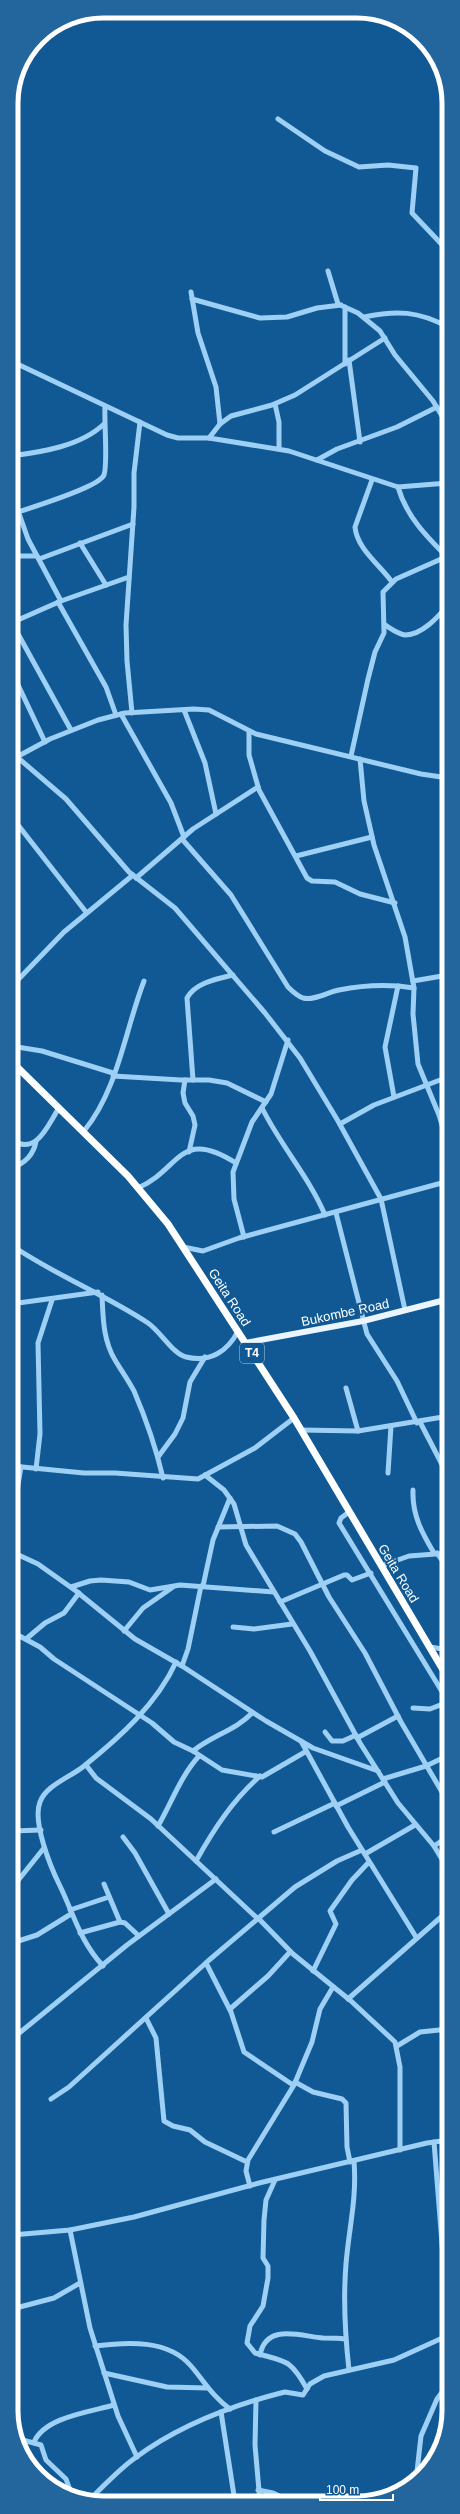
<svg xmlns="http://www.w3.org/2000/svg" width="460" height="2514" font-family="Arial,sans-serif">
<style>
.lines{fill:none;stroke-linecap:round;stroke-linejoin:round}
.minor{stroke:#9ecff4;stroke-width:5}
.major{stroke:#eaf5ff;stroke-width:6}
.highway{stroke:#fff;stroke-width:7}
.labels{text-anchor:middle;stroke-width:4;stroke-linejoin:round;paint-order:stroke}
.shield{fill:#105994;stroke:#b7cddf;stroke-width:1}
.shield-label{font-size:12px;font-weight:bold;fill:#fff}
.street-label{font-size:13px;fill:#fff;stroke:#105994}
.rim{fill:none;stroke:#fff;stroke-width:5}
</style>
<rect width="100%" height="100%" fill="#105994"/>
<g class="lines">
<g class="minor">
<polyline points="278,119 325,151 359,167 388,165 416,168 412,213 448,251"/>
<polyline points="328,271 338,304 358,313 380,331 395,355 433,401 448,426"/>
<polyline points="191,292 198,333 216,387 220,424"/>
<polyline points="192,299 260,318 287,317 317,308 341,305"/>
<path d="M 364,317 C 397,310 418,311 448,327"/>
<polyline points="349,360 360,442"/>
<polyline points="11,361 167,435 178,438 209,438 289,451 398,487 448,483"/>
<polyline points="345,364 345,307"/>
<polyline points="275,404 279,422 279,449"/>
<polyline points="209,438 220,424 231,416 272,405 295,395 385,338"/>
<path d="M 11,456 C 42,452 81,446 104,424"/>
<polyline points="317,460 337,449 397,427 437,407"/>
<path d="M 372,480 L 355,527 C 357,549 380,565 392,582"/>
<path d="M 398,487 C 406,516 427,537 448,558"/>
<polyline points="11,500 17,508 28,539 61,601"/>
<path d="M 18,512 C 33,507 99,487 104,475 C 108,464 104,422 105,407"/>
<polyline points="80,543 106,585"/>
<polyline points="11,556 37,556"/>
<polyline points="39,559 133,524"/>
<polyline points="58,602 106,687 116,715"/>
<polyline points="11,623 61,601 129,577"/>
<polyline points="12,623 71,730"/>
<path d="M 385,625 C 390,628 398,634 405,635 C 422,635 438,617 448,605"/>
<polyline points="11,670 45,742"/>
<polyline points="184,710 205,763 216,814"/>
<polyline points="132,713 127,661 126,625 134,507 134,473 140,422"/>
<polyline points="121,714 171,803 184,837"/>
<polyline points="249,731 249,755 259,790 307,878 312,881 335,882 360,894 395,903"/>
<polyline points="11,749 18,756"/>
<polyline points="351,756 368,679 375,652 384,633 383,592 396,579 448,556"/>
<polyline points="17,757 66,799 129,872 175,908 265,1013 300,1058 338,1121 381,1199 405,1310"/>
<polyline points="360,759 364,801 374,845 405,937 414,988 413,1014 418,1064 439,1115 449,1148"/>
<polyline points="11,760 50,739 98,720 125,713 194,709 209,710 256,734 421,774 448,778"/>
<polyline points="11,816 86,912"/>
<path d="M 182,839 L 231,895 L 288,987 C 292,991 297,996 303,998 C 314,1001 328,992 339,990 C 364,985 389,984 414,988"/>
<polyline points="296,856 372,837"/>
<polyline points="136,878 193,829 258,787"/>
<polyline points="413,981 448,975"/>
<polyline points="11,987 64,932 133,875"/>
<polyline points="11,1046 42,1051 113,1073"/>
<polyline points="113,1076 181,1080 209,1080 227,1083 266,1102"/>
<polyline points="185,1080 183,1093 185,1103 193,1116 195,1125 189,1152"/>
<path d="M 193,1080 L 187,998 C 195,983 216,979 233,975"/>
<polyline points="394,1097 385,1047 398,986"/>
<path d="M 262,1108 C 281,1146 309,1177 325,1215"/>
<polyline points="340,1124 374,1105 448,1077"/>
<path d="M 84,1131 C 118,1090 125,1030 144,981"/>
<path d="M 11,1140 C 37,1156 47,1126 59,1108"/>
<path d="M 11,1168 C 25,1164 34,1154 36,1141"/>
<path d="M 138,1188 C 181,1169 179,1127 236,1163"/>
<polyline points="336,1213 367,1334 397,1381 417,1423"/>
<polyline points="244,1237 234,1199 233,1172 252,1122 271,1094 288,1040"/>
<path d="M 11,1245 C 55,1275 104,1294 148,1323 C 160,1331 174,1355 186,1357 C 210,1363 228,1351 238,1331"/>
<polyline points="183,1247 203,1251 239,1238 449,1181"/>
<path d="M 102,1295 C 103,1317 103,1340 115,1360 C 121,1370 128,1380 134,1391 C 146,1419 156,1448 163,1478"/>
<polyline points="11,1304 98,1292"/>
<polyline points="346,1388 358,1431"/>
<polyline points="420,1422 449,1478"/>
<polyline points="301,1430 358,1431 449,1416"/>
<polyline points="158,1457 175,1434 183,1418 190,1382 205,1357"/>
<polyline points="12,1466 84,1473 115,1473 198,1479 255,1448 294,1418"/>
<polyline points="36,1469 40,1434 38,1343 52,1300"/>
<polyline points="388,1473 391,1426"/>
<polyline points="205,1475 224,1490 234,1504 246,1545 310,1651 360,1743 398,1803 434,1846 449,1871"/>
<path d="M 413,1490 C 412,1515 422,1533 434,1553"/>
<polyline points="349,1512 341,1518 339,1523 449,1703"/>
<polyline points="12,1520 21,1467"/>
<polyline points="218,1527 277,1526 295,1534 301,1542 329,1597 365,1653 401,1722 449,1804"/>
<polyline points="12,1552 38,1564 76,1591 135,1639 182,1666 266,1721 313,1748 378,1771"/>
<polyline points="437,1553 449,1570"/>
<polyline points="381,1566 409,1556 449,1553"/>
<polyline points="203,1586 213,1540 230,1498"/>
<polyline points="71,1587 90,1581 101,1580 129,1582 150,1590 180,1585 274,1592"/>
<polyline points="280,1602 344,1575 347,1575 352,1580 371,1573"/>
<polyline points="233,1627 254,1629 292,1624"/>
<polyline points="124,1631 143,1608 173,1587"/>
<polyline points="12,1632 40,1647 54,1659 152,1723 174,1742 193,1751 222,1770 262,1777 305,1752"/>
<polyline points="26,1639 45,1623 64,1613 79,1593"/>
<polyline points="430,1647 449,1650"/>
<polyline points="182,1666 188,1649 201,1586"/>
<polyline points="413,1708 430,1709 448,1702"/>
<polyline points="325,1732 332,1741 343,1741 356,1735"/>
<polyline points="357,1738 398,1716"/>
<polyline points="301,1741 348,1827 416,1937"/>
<path d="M 193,1751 C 211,1736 236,1730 252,1713"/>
<polyline points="86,1765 96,1778 151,1819 258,1919"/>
<polyline points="383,1779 426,1766 449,1755"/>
<polyline points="336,1806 385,1782"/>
<path d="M 158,1826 C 172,1802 180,1777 199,1756"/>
<polyline points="12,1831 41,1830"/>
<polyline points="274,1832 335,1803"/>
<polyline points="123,1837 135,1853 169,1914"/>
<polyline points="434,1846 449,1836"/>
<polyline points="365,1854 415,1825"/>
<path d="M 196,1861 C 214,1829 232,1801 260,1776"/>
<polyline points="104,1884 120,1922"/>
<polyline points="12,1888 44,1848"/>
<polyline points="70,1910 109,1897"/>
<polyline points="259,1919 293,1954 351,2001 395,2042 400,2067 400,2150"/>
<polyline points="80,1933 120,1922 125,1923 139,1936"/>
<polyline points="12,1943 37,1935 71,1914"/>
<polyline points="206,1963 231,2012 244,2052 293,2085"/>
<path d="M 103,1966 C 80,1941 74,1915 60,1886 C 51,1868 32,1822 40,1802 C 46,1785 71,1777 84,1766 C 119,1738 157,1704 176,1662"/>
<polyline points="313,1971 336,1924 330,1911 352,1880 369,1862"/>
<polyline points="348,1999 449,1910"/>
<polyline points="230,2009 268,1976 290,1952"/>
<polyline points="146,2018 156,2038 164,2121 173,2126 190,2130 205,2142 247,2162"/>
<polyline points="12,2039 127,1945 216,1879"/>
<polyline points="397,2046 420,2032 449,2029"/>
<polyline points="295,2082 313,2092 342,2099 346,2103 347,2147 350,2162"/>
<polyline points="51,2099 69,2087 208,1961 295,1887 337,1861 362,1850"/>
<polyline points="434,2142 443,2256 449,2282"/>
<path d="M 275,2180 L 266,2200 L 264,2220 L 263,2258 L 268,2266 L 268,2278 L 263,2306 L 250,2326 L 247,2343 L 255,2353 C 286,2362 290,2358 307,2389"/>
<polyline points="250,2186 246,2171 248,2160 294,2085 312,2042 320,2009 333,1987"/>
<polyline points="70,2230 90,2328 118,2416 137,2457"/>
<polyline points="12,2235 70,2230 134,2217 259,2183 427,2143 449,2140"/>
<polyline points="12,2309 54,2298 80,2283"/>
<path d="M 95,2346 C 127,2342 168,2339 191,2366 C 204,2381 213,2397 230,2409"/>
<path d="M 260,2355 C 266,2323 300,2336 323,2338 C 331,2338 338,2338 345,2339"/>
<path d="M 349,2370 C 345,2334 343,2300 346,2264 C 349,2227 357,2199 354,2161"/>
<polyline points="104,2373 167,2387 207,2388"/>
<polyline points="256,2400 255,2445 260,2502"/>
<polyline points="221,2412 235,2502"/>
<polyline points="19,2439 41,2445 46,2460 66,2479 71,2493"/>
<path d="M 34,2442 C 45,2417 90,2412 114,2405"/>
<polyline points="416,2480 421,2436 437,2399 449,2383"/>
<polyline points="258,2490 273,2493 292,2502"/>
<path d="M 88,2501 C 103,2487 118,2470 135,2458 C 177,2427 228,2407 277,2394 L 285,2392 L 303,2395 L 310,2384 L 324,2376 L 394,2360 L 449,2335"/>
</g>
<polyline class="major" points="245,1343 363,1321 449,1299"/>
<polyline class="highway" points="11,1061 128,1176 168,1224 294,1418 449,1680"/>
</g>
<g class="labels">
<rect class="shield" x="240" y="1343" width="24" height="20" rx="3"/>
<g class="shield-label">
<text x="252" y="1357">T4</text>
</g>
<g class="street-label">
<text transform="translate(230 1297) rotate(57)" y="5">Geita Road</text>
<text transform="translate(345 1312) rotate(-12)" y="5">Bukombe Road</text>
<text transform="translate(399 1573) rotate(59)" y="5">Geita Road</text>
</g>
</g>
<path d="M0 0H460V2514H0ZM103 18H357A85 85 0 0 1 442 103V2411A85 85 0 0 1 357 2496H103A85 85 0 0 1 18 2411V103A85 85 0 0 1 103 18Z" fill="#23669d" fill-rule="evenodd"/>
<path class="rim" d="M103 18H357A85 85 0 0 1 442 103V2411A85 85 0 0 1 357 2496H103A85 85 0 0 1 18 2411V103A85 85 0 0 1 103 18Z"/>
<path d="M320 2494v6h73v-6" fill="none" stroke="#ffffff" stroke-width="2"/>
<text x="326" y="2494" font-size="12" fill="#ffffff" stroke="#105994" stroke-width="3" paint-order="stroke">100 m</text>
</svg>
